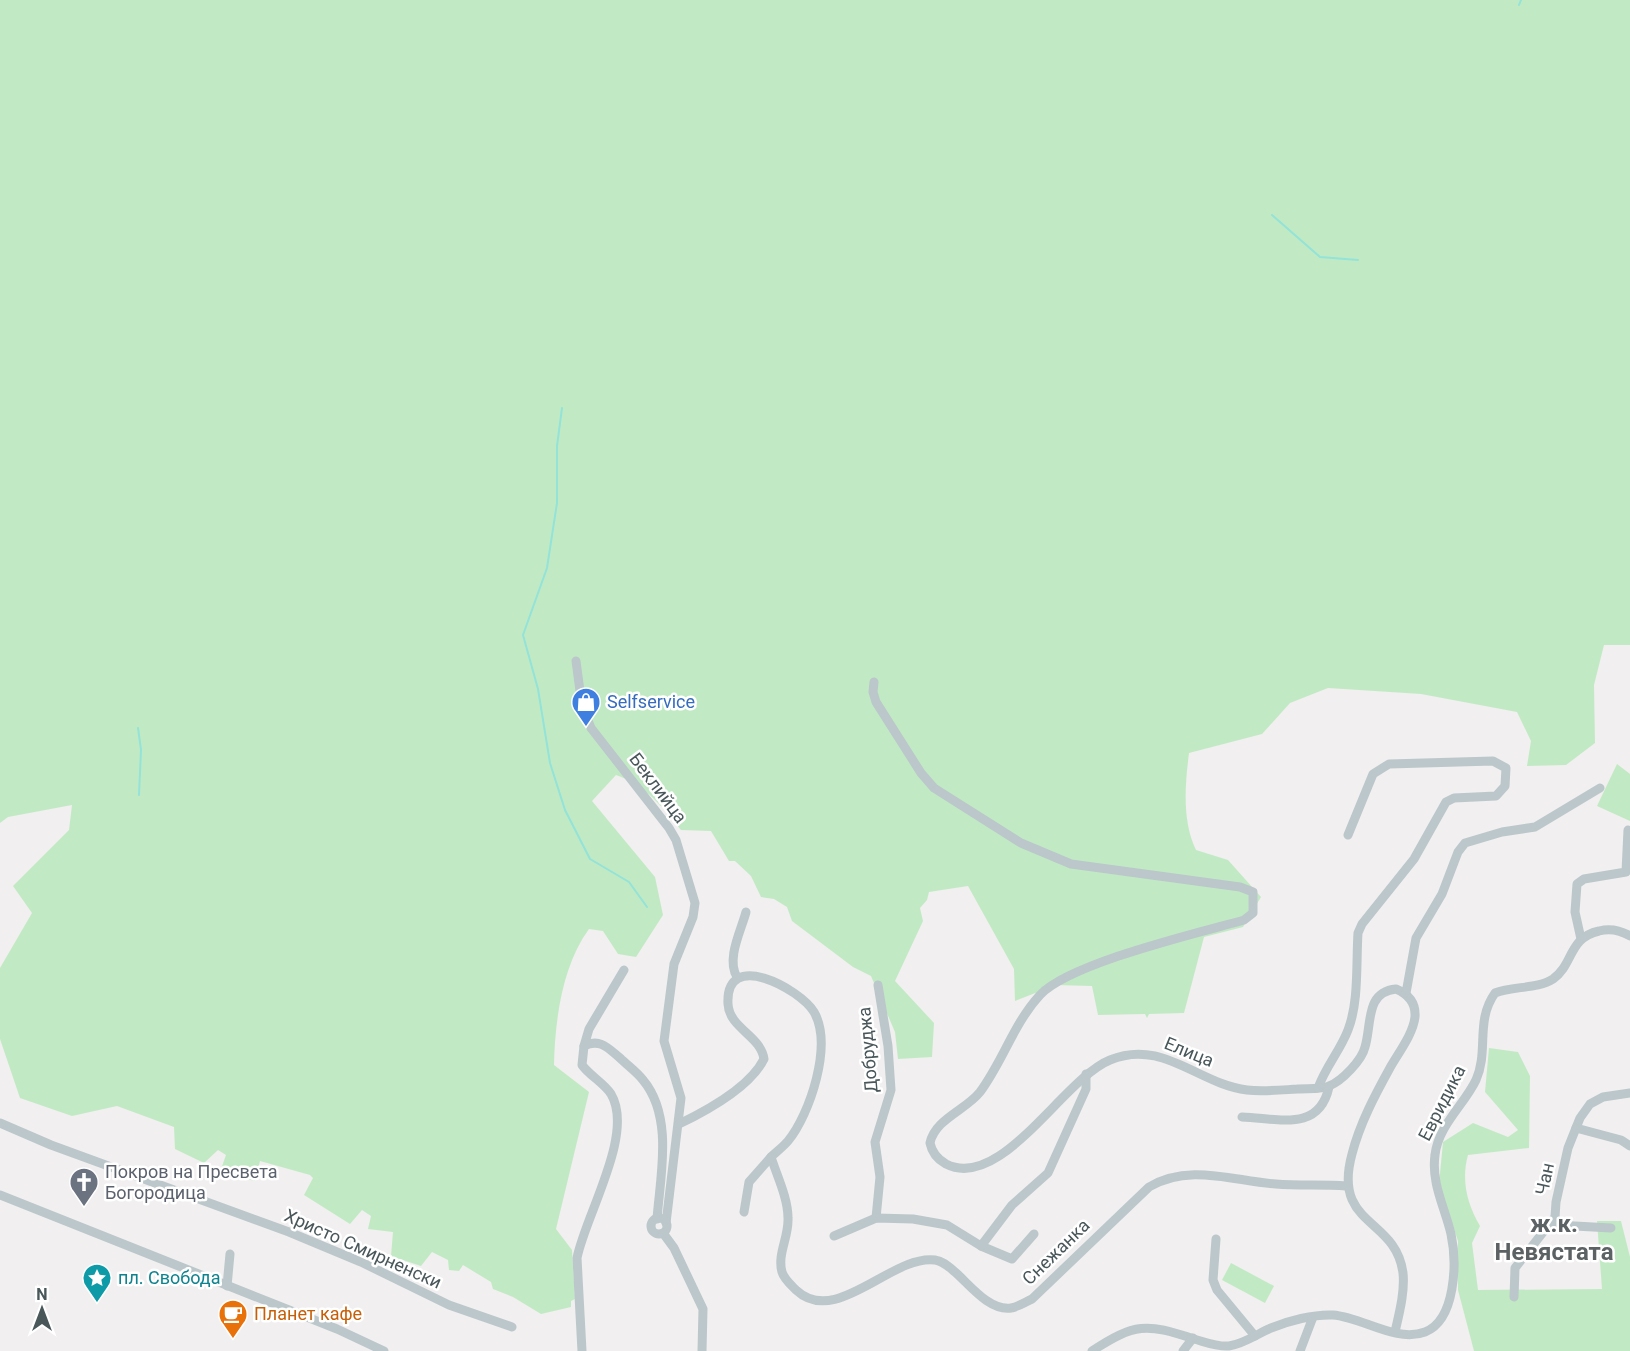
<svg xmlns="http://www.w3.org/2000/svg" width="1630" height="1351" font-family="Roboto,sans-serif">
<style>
.green{fill:#c1eac4}
.lines{fill:none;stroke-linecap:round;stroke-linejoin:round}
.stream{stroke:#93e3d9;stroke-width:2}
.minor{stroke:#bbc7ca;stroke-width:9}
.labels{text-anchor:middle;stroke-width:5;stroke-linejoin:round;paint-order:stroke}
.shop-label{font-size:18px;fill:#366cbe;stroke:#fff;text-anchor:start}
.street-label{font-size:18px;fill:#49575a;stroke:#fff}
.worship-label{font-size:18px;fill:#5b616d;stroke:#fff;text-anchor:start}
.culture-label{font-size:18px;fill:#0d838f;stroke:#fff;text-anchor:start}
.food-label{font-size:18px;fill:#c56008;stroke:#fff;text-anchor:start}
.district-label{font-size:24px;font-weight:bold;fill:#5c6163;stroke:#fff}
</style>
<rect width="100%" height="100%" fill="#f1efef"/>
<g class="green">
<path d="M 0,0 L 1630,0 L 1630,645 L 1604,645 L 1594,685 L 1595,743 L 1566,765 L 1527,766 L 1531,741 L 1517,712 L 1421,694 L 1328,688 L 1290,703 L 1262,734 L 1189,753 C 1185,785 1182,821 1196,850 L 1228,860 L 1261,897 L 1243,927 L 1204,937 L 1184,1013 L 1149,1014 L 1147,1018 L 1145,1014 L 1098,1015 L 1092,986 L 1056,985 L 1015,1001 L 1014,969 L 968,886 L 929,892 L 927,900 L 920,908 L 923,921 L 895,981 L 934,1023 L 932,1057 L 898,1059 L 895,1032 L 871,976 L 853,967 L 792,921 L 787,907 L 774,899 L 761,897 L 751,876 L 735,861 L 729,861 L 711,831 L 681,830 C 662,806 645,785 616,775 L 592,801 L 655,877 L 663,915 L 636,957 L 618,954 L 603,931 L 589,929 C 562,966 555,1020 554,1065 L 589,1092 L 556,1229 L 572,1250 L 575,1299 L 571,1301 L 571,1307 L 541,1314 L 513,1297 L 493,1289 L 491,1282 L 463,1265 L 459,1271 L 449,1270 L 448,1260 L 432,1252 L 421,1266 L 391,1256 L 393,1232 L 368,1229 L 371,1216 L 362,1210 L 350,1224 L 304,1195 L 313,1178 L 310,1175 L 260,1161 L 255,1181 L 220,1172 L 226,1155 L 218,1150 L 204,1163 L 175,1149 L 174,1127 L 117,1106 L 72,1116 L 20,1098 L 0,1039 L 0,968 L 32,913 L 13,886 L 69,830 L 72,805 L 8,817 L 0,823 Z"/>
<polygon points="1617,764 1630,774 1630,821 1597,806"/>
<path d="M 1489,1048 L 1518,1052 L 1530,1076 L 1529,1148 L 1468,1155 C 1461,1180 1467,1204 1480,1226 L 1472,1243 L 1478,1290 L 1602,1289 L 1597,1221 L 1621,1221 L 1630,1257 L 1630,1351 L 1474,1351 L 1458,1290 L 1458,1241 L 1439,1184 L 1443,1142 L 1473,1123 L 1508,1137 L 1518,1130 L 1485,1092 Z"/>
<polygon points="1231,1263 1274,1286 1265,1303 1222,1280"/>
</g>
<g class="lines">
<g class="stream">
<polyline points="1519,5 1521,0"/>
<polyline points="1272,215 1320,257 1358,260"/>
<polyline points="562,408 557,446 557,503 547,568 523,635 538,689 550,763 565,810 590,859 629,882 647,907"/>
<polyline points="138,728 141,750 139,795"/>
</g>
<g class="minor">
<polyline points="576,661 582,706 591,728 669,828 676,840 695,903 693,917 674,964 664,1041 681,1098 666,1223"/>
<path d="M 874,682 L 873,692 L 876,702 L 921,773 L 934,788 L 1021,843 L 1071,864 L 1240,887 L 1253,892 L 1253,913 L 1244,920 C 1198,933 1070,963 1040,995 C 1014,1023 1003,1061 980,1092 C 966,1110 935,1119 930,1143 C 932,1153 937,1159 946,1164 C 1001,1192 1063,1079 1110,1060 C 1162,1038 1198,1084 1247,1090 C 1263,1092 1281,1090 1297,1089 C 1306,1088 1321,1090 1329,1086 C 1342,1081 1362,1060 1365,1047 C 1372,1024 1365,992 1396,989 C 1408,994 1416,1003 1415,1017 C 1413,1034 1399,1052 1391,1066 C 1375,1095 1360,1123 1352,1154 C 1332,1227 1396,1217 1403,1273 C 1405,1292 1399,1314 1395,1332"/>
<polyline points="1581,939 1575,912 1577,884 1584,879 1626,872 1628,830"/>
<path d="M 737,977 C 726,959 741,931 746,912"/>
<polyline points="1406,993 1416,938 1442,894 1458,852 1465,843 1502,832 1535,827 1600,788"/>
<polyline points="584,1046 589,1029 624,970"/>
<path d="M 1318,1088 C 1326,1066 1340,1051 1348,1030 C 1359,1002 1356,964 1358,933 L 1362,924 L 1414,859 L 1446,802 L 1454,798 L 1496,796 L 1505,786 L 1506,768 L 1493,761 L 1389,764 L 1373,774 L 1348,835"/>
<path d="M 1242,1117 C 1277,1118 1319,1133 1329,1087"/>
<polyline points="0,1123 51,1145 289,1232 361,1262 449,1305 512,1327"/>
<path d="M 679,1124 C 706,1111 750,1087 764,1059 C 761,1036 729,1028 728,1004 C 725,948 800,989 814,1012 C 833,1045 810,1114 788,1141 C 783,1147 776,1152 771,1157 C 777,1176 788,1198 788,1218 C 789,1237 777,1254 782,1272 C 784,1279 791,1285 796,1290 C 836,1328 892,1254 935,1260 C 943,1261 949,1267 955,1272 C 969,1284 989,1311 1011,1308 C 1018,1307 1025,1302 1032,1299 L 1149,1187 C 1189,1163 1233,1181 1276,1184 C 1300,1186 1323,1184 1346,1186"/>
<polyline points="1576,1128 1621,1140 1630,1146"/>
<polyline points="0,1195 337,1329 384,1351"/>
<polyline points="744,1212 749,1182 771,1157"/>
<polyline points="1555,1217 1557,1225 1611,1228"/>
<polyline points="876,1218 880,1177 875,1142 891,1090 888,1046 878,985"/>
<circle cx="659" cy="1226" r="8"/>
<polyline points="663,1233 674,1248 703,1309 702,1351"/>
<polyline points="834,1236 876,1218 913,1219 947,1225 981,1246 1012,1259 1034,1234"/>
<polyline points="1216,1239 1213,1280 1217,1290 1255,1336"/>
<polyline points="981,1246 1012,1205 1048,1173 1086,1089 1086,1074"/>
<polyline points="227,1286 230,1254"/>
<polyline points="1514,1297 1515,1268 1555,1217 1556,1202 1568,1148 1580,1118 1590,1104 1603,1097 1630,1093"/>
<path d="M 582,1351 L 577,1258 C 585,1216 635,1134 611,1094 C 604,1083 590,1076 582,1065 L 584,1046 C 600,1038 608,1048 620,1058 C 627,1065 637,1072 643,1080 C 674,1117 660,1177 657,1219"/>
<path d="M 1092,1351 C 1135,1323 1146,1323 1194,1339 C 1205,1342 1217,1347 1229,1346 C 1244,1344 1257,1334 1271,1328 C 1288,1321 1314,1314 1333,1315 C 1362,1317 1396,1343 1425,1332 C 1456,1320 1457,1262 1451,1234 C 1445,1208 1431,1183 1435,1155 C 1438,1126 1464,1105 1476,1080 C 1489,1051 1475,1021 1495,993 C 1512,986 1538,989 1553,979 C 1574,964 1568,938 1599,931 C 1611,928 1620,930 1630,936"/>
<polyline points="1183,1351 1193,1338"/>
<polyline points="1300,1351 1313,1317"/>
</g>
</g>
<defs>
<g id="shop-pin" transform="scale(1.5)"><path d="M0 17L-7.5 6A9.5 9.5 0 1 1 7.5 6Z" fill="#3f7fe0" stroke="#fff"/><path d="M-5-2.5h2.3a2.7 3.5 0 0 1 5.4 0H5L5.5 6h-11ZM-1.5-2.5h3a1.5 2.3 0 0 0-3 0Z" fill="#fff"/></g>
<g id="church-pin" transform="scale(1.5)"><path d="M0 17L-7.5 6A9.5 9.5 0 1 1 7.5 6Z" fill="#6b7280" stroke="#fff"/><path d="M-1.2-6h2.4v3.5h3.3v2.4h-3.3V6h-2.4V-.1h-3.3v-2.4h3.3Z" fill="#fff"/></g>
<g id="sight-pin" transform="scale(1.5)"><path d="M0 17L-7.5 6A9.5 9.5 0 1 1 7.5 6Z" fill="#0f9aa8" stroke="#fff"/><path d="M0-6L1.8-2.2L6-1.7L2.9 1.2L3.7 5.4L0 3.3L-3.7 5.4L-2.9 1.2L-6-1.7L-1.8-2.2Z" fill="#fff"/></g>
<g id="cafe-pin" transform="scale(1.5)"><path d="M0 17L-7.5 6A9.5 9.5 0 1 1 7.5 6Z" fill="#e8710a" stroke="#fff"/><path d="M-5.5-4.5H6V0H3Q3 3.5 0 3.5H-2.5Q-5.5 3.5-5.5 0ZM3-3.2v2h1.7v-2ZM-6 4.5H4V6H-6Z" fill="#fff"/></g>
</defs>
<g fill-rule="evenodd">
<use href="#shop-pin" x="586" y="702"/>
<use href="#church-pin" x="84" y="1182"/>
<use href="#sight-pin" x="97" y="1278"/>
<use href="#cafe-pin" x="233" y="1314"/>
</g>
<g class="labels">
<g class="shop-label">
<text x="607" y="708">Selfservice</text>
</g>
<g class="street-label">
<text transform="translate(658 788) rotate(53)" y="6">Беклийца</text>
<text transform="translate(868 1050) rotate(-95)" y="6">Добруджа</text>
<text transform="translate(1189 1052) rotate(22)" y="6">Елица</text>
<text transform="translate(1442 1103) rotate(-63)" y="6">Евридика</text>
<text transform="translate(1545 1179) rotate(-78)" y="6">Чан</text>
<text transform="translate(363 1249) rotate(24)" y="6">Христо Смирненски</text>
<text transform="translate(1056 1252) rotate(-44)" y="6">Снежанка</text>
</g>
<g class="worship-label">
<text x="105" y="1178">Покров на Пресвета<tspan x="105" dy="21">Богородица</tspan></text>
</g>
<g class="culture-label">
<text x="118" y="1284">пл. Свобода</text>
</g>
<g class="food-label">
<text x="254" y="1320">Планет кафе</text>
</g>
<g class="district-label">
<text x="1554" y="1232">ж.к.<tspan x="1554" dy="28">Невястата</tspan></text>
</g>
</g>
<g transform="translate(42 1309)" stroke="#ffffff" stroke-width="4.5" paint-order="stroke">
<path d="M0-4.5L10 22L0 15L-10 22Z" fill="#49575a"/>
<text y="-9" font-size="16" font-weight="bold" text-anchor="middle" fill="#49575a">N</text>
</g>
</svg>
